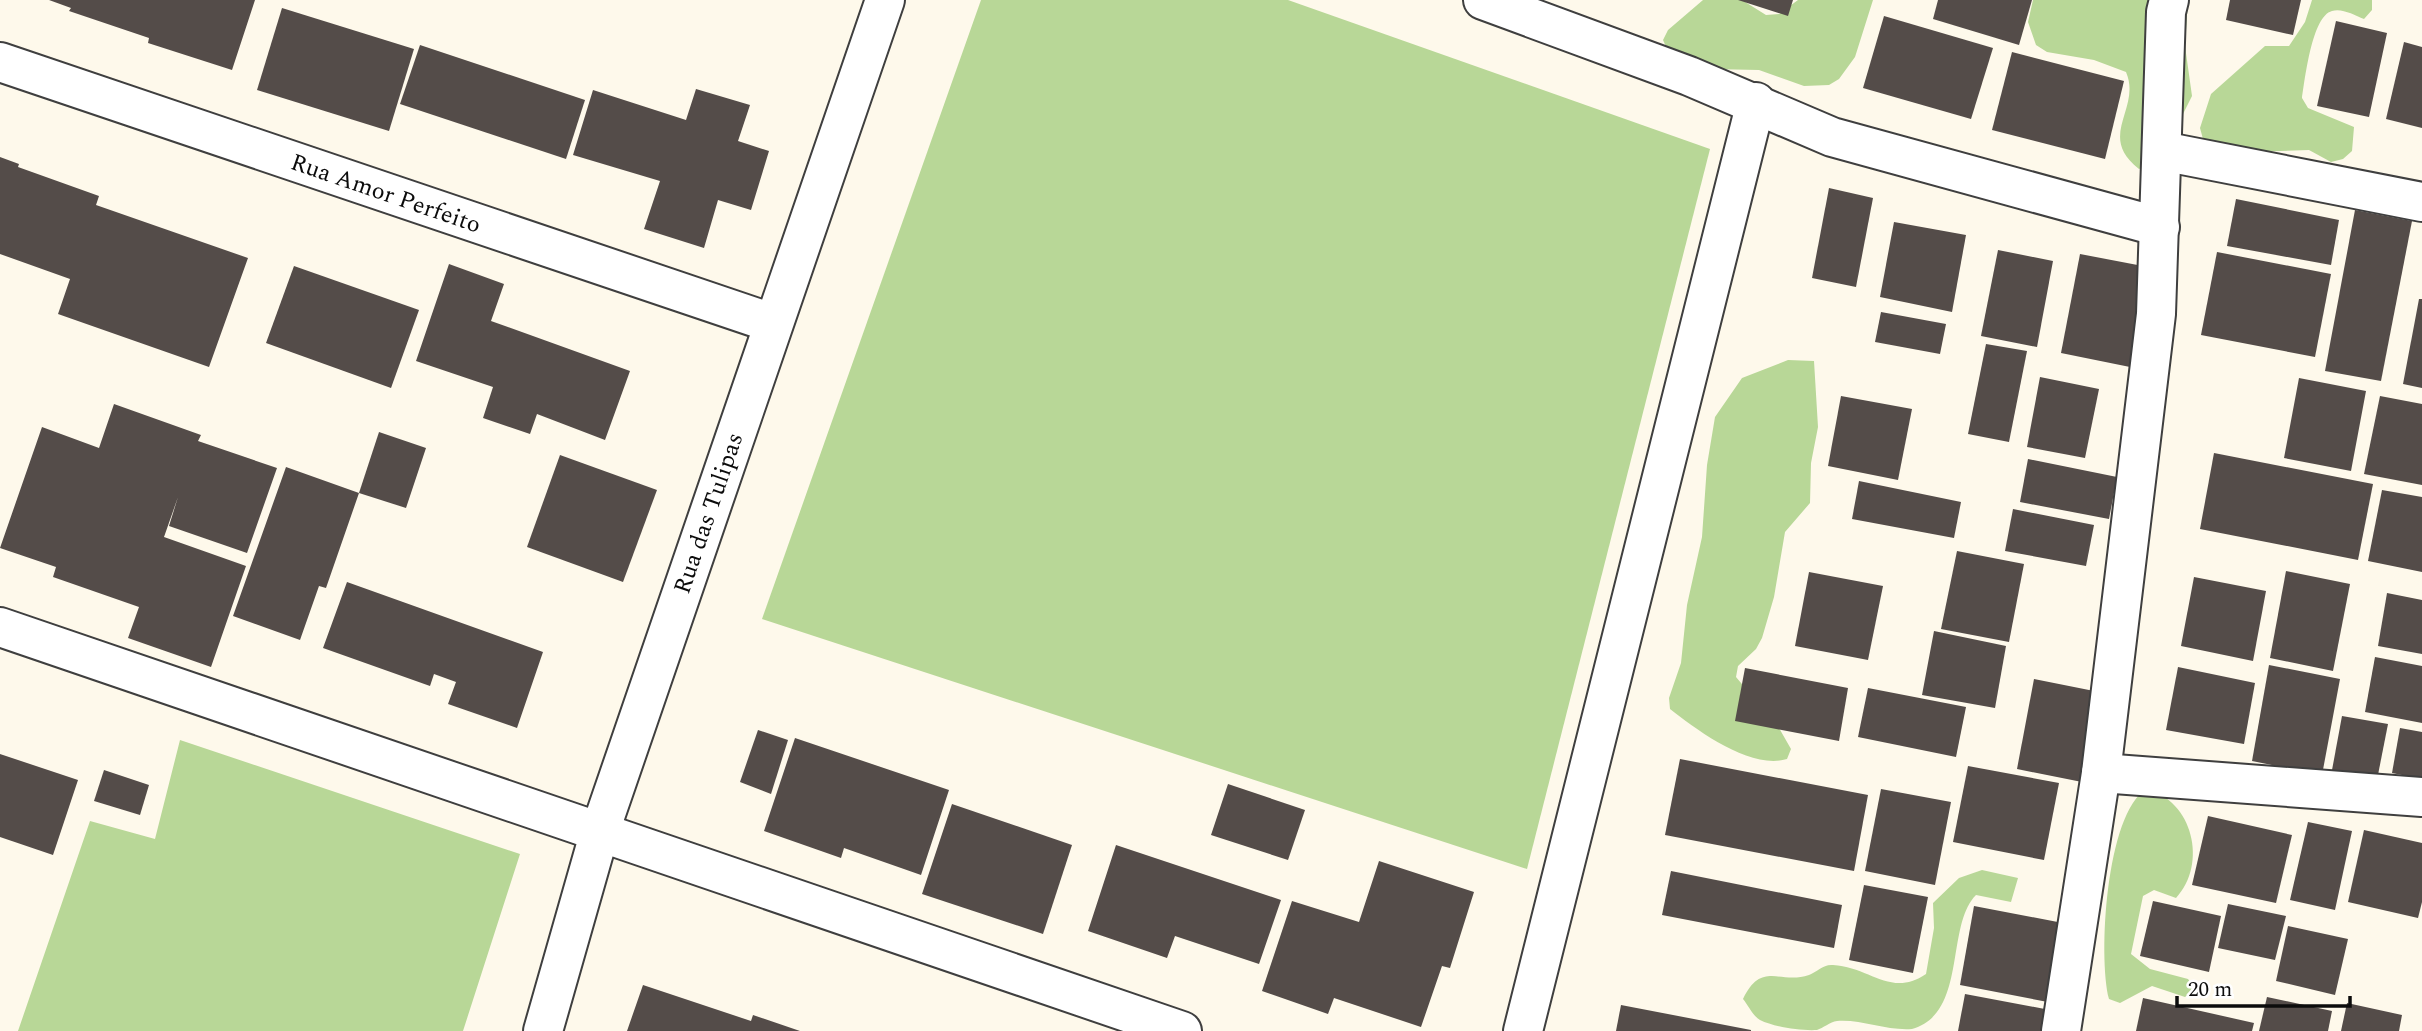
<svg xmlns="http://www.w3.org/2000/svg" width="2422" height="1031" font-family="Spectral,serif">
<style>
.forest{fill:#b8d797}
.building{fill:#544c49}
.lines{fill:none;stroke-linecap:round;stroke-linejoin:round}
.minor-casing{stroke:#3f3f3f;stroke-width:42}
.minor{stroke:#fff;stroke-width:38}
.labels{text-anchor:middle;stroke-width:7;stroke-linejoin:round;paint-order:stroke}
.street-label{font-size:24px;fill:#0c0c0c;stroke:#fff}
</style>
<rect width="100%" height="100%" fill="#fef9eb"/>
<g class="forest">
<polygon points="981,0 1288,0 1710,149 1527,869 762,619"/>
<polygon points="1703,0 1742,0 1766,15 1779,14 1798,0 1873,0 1855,57 1839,79 1829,85 1804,86 1759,70 1710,69 1668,51 1663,40 1668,30"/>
<path d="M 2033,0 L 2188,0 L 2185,46 L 2192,96 L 2163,154 L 2155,162 L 2139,169 C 2096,136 2142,109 2126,72 L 2094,60 L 2047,52 L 2036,45 L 2028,22 Z"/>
<path d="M 2312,0 L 2372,0 L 2372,10 L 2364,19 C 2354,15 2342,8 2332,11 C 2312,16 2305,79 2302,98 L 2308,108 L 2354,127 L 2352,151 L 2343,159 L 2331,162 L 2309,150 L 2248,152 L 2213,147 L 2203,139 L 2200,128 L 2211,94 L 2265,46 L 2289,46 L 2305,22 Z"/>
<path d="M 1788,360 L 1814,361 L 1818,427 L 1811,463 L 1810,503 L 1785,532 L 1774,597 L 1762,638 L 1756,649 L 1738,666 L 1736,677 L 1779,728 L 1791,749 L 1787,759 C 1751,770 1698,731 1670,709 L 1669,698 L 1681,663 L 1687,605 L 1702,537 L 1707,465 L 1715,417 L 1742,378 Z"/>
<polygon points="180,740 520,854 463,1031 18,1031 90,821 155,839"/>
<path d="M 2146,789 C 2193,800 2208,864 2176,898 L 2154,890 L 2143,896 L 2131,954 L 2150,969 L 2188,979 L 2195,989 L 2185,997 L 2152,986 L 2120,1003 L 2109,999 C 2098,955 2106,815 2146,789 Z"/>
<path d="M 1982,870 L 2018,878 L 2011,902 L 1976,895 C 1945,926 1968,1013 1912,1029 C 1887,1031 1861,1019 1837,1021 C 1830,1022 1823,1028 1817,1030 C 1801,1031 1774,1027 1760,1020 C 1753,1016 1748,1005 1743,999 C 1762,960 1780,985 1809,975 C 1817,972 1823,964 1833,965 C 1870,967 1891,998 1926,974 L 1934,928 L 1933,903 L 1959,878 Z"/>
</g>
<g class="building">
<polygon points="49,0 255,0 232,70 148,43 149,38 69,11 71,8"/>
<polygon points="1738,0 1793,0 1788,16"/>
<polygon points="1938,0 2032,0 2019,45 1933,19"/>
<polygon points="2230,0 2301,0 2293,35 2226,20"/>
<polygon points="282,8 414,49 389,131 257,90"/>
<polygon points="1884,16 1993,48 1971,119 1863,88"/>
<polygon points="2336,21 2387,33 2369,117 2317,106"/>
<polygon points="2404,42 2422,47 2422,128 2386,119"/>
<polygon points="420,45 585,100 566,159 400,104"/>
<polygon points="2012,52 2124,81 2105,159 1992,130"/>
<polygon points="696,89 750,105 738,141 769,151 751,210 718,200 704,248 644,229 660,181 573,155 593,90 686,120"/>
<polygon points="0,157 19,164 18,167 99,196 96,205 248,258 209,367 58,314 70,279 0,254"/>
<polygon points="1829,188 1873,198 1856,287 1812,278"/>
<polygon points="2236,199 2339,220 2331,265 2227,246"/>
<polygon points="2355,210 2412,221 2381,381 2325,371"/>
<polygon points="1894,222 1966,235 1952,312 1880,297"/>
<polygon points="1998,250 2053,261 2037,347 1981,336"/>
<polygon points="2217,252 2331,274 2315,357 2201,335"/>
<polygon points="2080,254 2148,267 2130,367 2061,353"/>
<polygon points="449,264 504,284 491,321 630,371 605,440 537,414 530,434 483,418 493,387 416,361"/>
<polygon points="294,266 419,310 391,388 266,343"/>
<polygon points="2419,299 2422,299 2422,388 2403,384"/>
<polygon points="1881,312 1946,324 1940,354 1875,342"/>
<polygon points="1986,344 2027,351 2009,442 1968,434"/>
<polygon points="2040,377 2099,389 2085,458 2027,447"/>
<polygon points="2299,378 2366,391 2351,471 2284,458"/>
<polygon points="1841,396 1912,409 1898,480 1828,466"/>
<polygon points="2380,396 2422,404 2422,485 2364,474"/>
<polygon points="114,404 201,435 198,441 277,468 247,553 169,526 178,497 164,537 246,566 211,667 128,638 139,607 53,577 56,567 0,548 42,427 99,448"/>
<polygon points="379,432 426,448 406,508 359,493"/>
<polygon points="2214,453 2373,484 2358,560 2200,529"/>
<polygon points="560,455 657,490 623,582 527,547"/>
<polygon points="2028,459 2117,477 2109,519 2020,502"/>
<polygon points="286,467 359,493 326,588 319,586 300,640 233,616"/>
<polygon points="1859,481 1961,502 1954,538 1852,519"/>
<polygon points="2382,490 2422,497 2422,572 2368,561"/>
<polygon points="2013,509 2094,525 2086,566 2005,551"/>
<polygon points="1957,551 2024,564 2009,642 1941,629"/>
<polygon points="2286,571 2350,584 2333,671 2270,658"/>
<polygon points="1809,572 1883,586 1868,660 1795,646"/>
<polygon points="2194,577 2266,591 2253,661 2181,646"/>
<polygon points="347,582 543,652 517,728 448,704 456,682 434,674 430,686 323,648"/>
<polygon points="2387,593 2422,600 2422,654 2378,646"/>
<polygon points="1934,631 2006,646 1995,708 1922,695"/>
<polygon points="2375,657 2422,666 2422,723 2365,712"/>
<polygon points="2269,665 2340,679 2322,775 2252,761"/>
<polygon points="2178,667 2255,683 2244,744 2166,730"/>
<polygon points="1745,668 1848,688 1839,741 1735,721"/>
<polygon points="2034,679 2099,692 2082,782 2017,769"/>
<polygon points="1868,688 1966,707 1956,757 1858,737"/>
<polygon points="2342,716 2388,724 2375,790 2330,781"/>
<polygon points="2400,728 2422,732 2422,779 2392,773"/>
<polygon points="758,730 788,740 771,794 740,782"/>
<polygon points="795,738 949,790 921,875 844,848 841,858 764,831"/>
<polygon points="0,754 78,780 53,855 0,837"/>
<polygon points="1680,759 1868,795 1854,871 1665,835"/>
<polygon points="1968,766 2059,783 2044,860 1953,842"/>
<polygon points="104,770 149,785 140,815 94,801"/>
<polygon points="1228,784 1305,810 1288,860 1211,835"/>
<polygon points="1881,789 1951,802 1935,885 1865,871"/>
<polygon points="952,804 1072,845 1043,934 922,894"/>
<polygon points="2208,816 2292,835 2276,903 2192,885"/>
<polygon points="2308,822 2352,831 2335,910 2290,900"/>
<polygon points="2364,830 2422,843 2422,902 2418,918 2348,902"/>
<polygon points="1116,845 1281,900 1259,964 1175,936 1167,958 1088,931"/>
<polygon points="1379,861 1474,892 1450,968 1442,966 1421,1027 1334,998 1328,1014 1262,991 1292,901 1359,922"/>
<polygon points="1671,871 1842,905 1834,948 1662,915"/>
<polygon points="1864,885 1928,897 1913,973 1849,960"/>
<polygon points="2153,901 2221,916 2209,972 2140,956"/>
<polygon points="2228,904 2286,916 2275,960 2218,948"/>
<polygon points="1974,906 2068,924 2053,1003 1960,985"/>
<polygon points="2288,926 2348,939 2335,995 2276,981"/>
<polygon points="643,985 751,1021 753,1015 800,1031 627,1031"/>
<polygon points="1965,994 2050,1010 2046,1031 1958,1031"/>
<polygon points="2267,997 2332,1011 2328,1031 2259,1031"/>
<polygon points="2143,998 2254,1023 2252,1031 2136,1031"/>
<polygon points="2347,1003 2402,1015 2399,1031 2341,1031"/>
<polygon points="1621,1005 1751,1030 1751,1031 1616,1031"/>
</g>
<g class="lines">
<g class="minor-casing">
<g id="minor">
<polyline points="1483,0 1689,76 1832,137 2160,227"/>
<polyline points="0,62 772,323"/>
<polyline points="2162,151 2422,202"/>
<polyline points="0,627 1182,1031"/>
<polyline points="2101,773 2422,797"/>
<polyline points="543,1031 600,831 885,0"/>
<polyline points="1523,1031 1756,102"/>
<polyline points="2061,1031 2101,773 2156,314 2166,12 2169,0"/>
</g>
</g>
<use href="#minor" class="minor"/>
</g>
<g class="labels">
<g class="street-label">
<text transform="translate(386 193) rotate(19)" y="8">Rua Amor Perfeito</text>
<text transform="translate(708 513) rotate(-71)" y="8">Rua das Tulipas</text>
</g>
</g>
<path d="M2177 996v10h173v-10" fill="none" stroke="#0c0c0c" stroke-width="3.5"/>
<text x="2188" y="996" font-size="21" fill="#0c0c0c" stroke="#ffffff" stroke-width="5" paint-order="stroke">20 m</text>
</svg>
